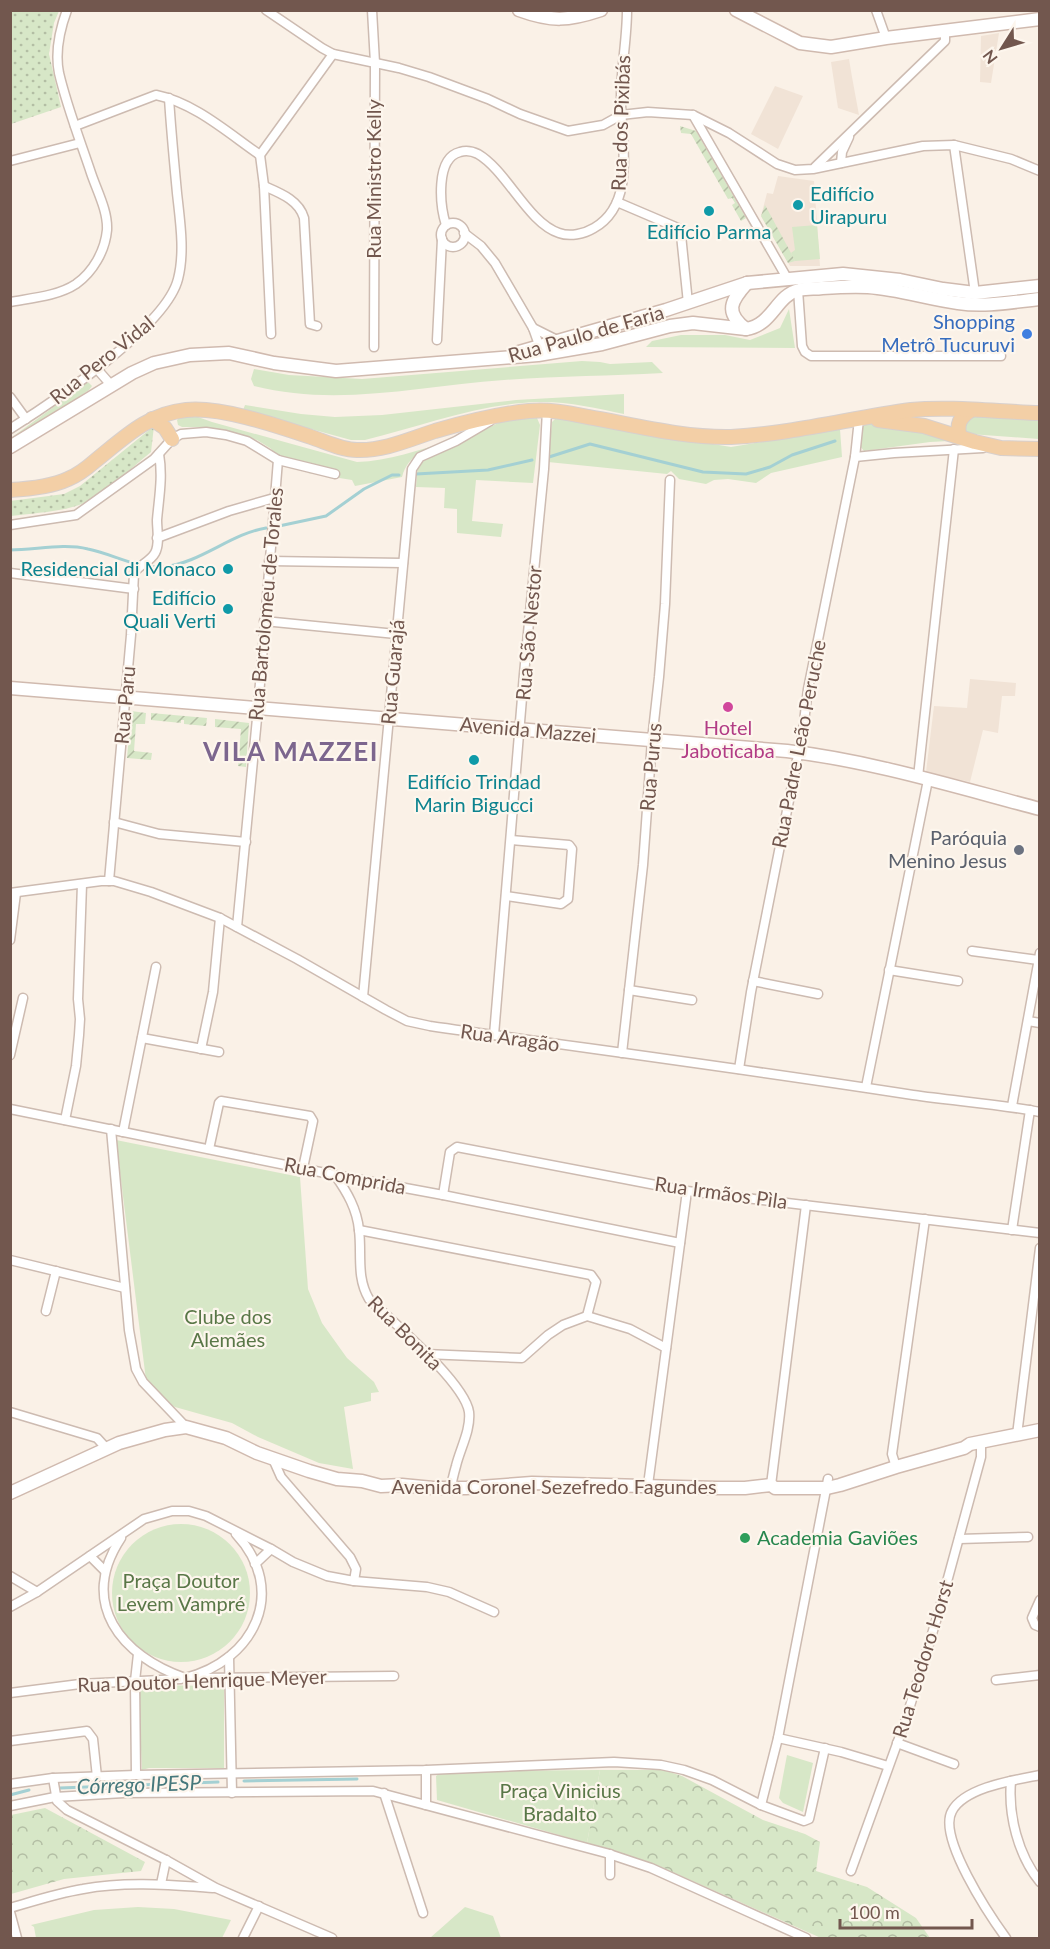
<svg xmlns="http://www.w3.org/2000/svg" width="1050" height="1949" font-family="Lato,sans-serif">
<style>
.residential{fill:#f1e3d6}
.grass{fill:url(#grass-dots)}
.forest{fill:url(#forest-crowns)}
.park{fill:#d7e7c7}
.garden{fill:url(#garden-furrows)}
.lines{fill:none;stroke-linecap:round;stroke-linejoin:round}
.stream{stroke:#a4d0d3;stroke-width:3}
.street-casing{stroke:#cdbbb1;stroke-width:11}
.secondary-casing{stroke:#d0baaf;stroke-width:15}
.primary-casing{stroke:#d8d0cd;stroke-width:16}
.street{stroke:#fff;stroke-width:8}
.secondary{stroke:#fff;stroke-width:12}
.primary{stroke:#f3cfa6;stroke-width:14}
.culture-dot{fill:#0f9aa8;stroke:#fdf6ed;stroke-width:2}
.shop-dot{fill:#3f7fe0;stroke:#fdf6ed;stroke-width:2}
.hotel-dot{fill:#d1479c;stroke:#fdf6ed;stroke-width:2}
.worship-dot{fill:#6b7280;stroke:#fdf6ed;stroke-width:2}
.leisure-dot{fill:#2e9e5b;stroke:#fdf6ed;stroke-width:2}
.labels{text-anchor:middle;stroke-width:4.5;stroke-linejoin:round;paint-order:stroke}
.street-label{font-size:20px;fill:#72574e;stroke:#fdf6ed}
.culture-label{font-size:20px;fill:#0d838f;stroke:#fdf6ed}
.shop-label{font-size:20px;fill:#366cbe;stroke:#fdf6ed;text-anchor:end}
.hotel-label{font-size:20px;fill:#b23c85;stroke:#fdf6ed}
.worship-label{font-size:20px;fill:#5b616d;stroke:#fdf6ed;text-anchor:end}
.park-label{font-size:20px;fill:#597747;stroke:#fdf6ed}
.leisure-label{font-size:20px;fill:#27864d;stroke:#fdf6ed;text-anchor:start}
.water-label{font-size:21px;font-style:italic;fill:#46787c;stroke:#fdf6ed}
.district-label{font-size:26px;font-weight:bold;letter-spacing:1.5px;fill:#7c668e;stroke:#fdf6ed}
</style>
<defs>
<pattern id="grass-dots" width="8" height="8" patternUnits="userSpaceOnUse" patternTransform="scale(1.5)"><rect width="8" height="8" fill="#d7e7c7"/><path d="M2 2h.1M6 6h.1" fill="none" stroke="#b3bea4" stroke-width="1.8" stroke-linecap="round"/></pattern>
<pattern id="forest-crowns" width="20" height="18" patternUnits="userSpaceOnUse" patternTransform="scale(1.5)"><rect width="20" height="18" fill="#d7e7c7"/><path d="M2 6a3 3 0 1 1 6 0M12 15a3 3 0 1 1 6 0" fill="none" stroke="#b3bea4"/></pattern>
<pattern id="garden-furrows" width="10" height="10" patternUnits="userSpaceOnUse" patternTransform="scale(1.5)"><rect width="10" height="10" fill="#d7e7c7"/><path d="M-1 1l2-2M0 10L10 0M9 11l2-2" fill="none" stroke="#b3bea4"/></pattern>
</defs>
<rect width="100%" height="100%" fill="#faf1e7"/>
<g class="residential">
<polygon points="999,33 991,83 980,82 981,36"/>
<polygon points="849,59 852,77 859,115 838,108 831,62"/>
<polygon points="775,86 803,96 778,149 751,134"/>
<polygon points="778,176 814,181 820,266 790,266 761,216 767,193 773,194"/>
<polygon points="970,679 1016,683 1015,696 1002,696 998,733 983,730 970,782 926,772 934,706 967,708"/>
</g>
<g class="grass">
<polygon points="10,11 59,11 54,23 49,54 61,107 11,124"/>
<path d="M 154,426 L 151,452 C 129,470 109,490 84,503 C 64,512 33,513 11,516 L 10,501 L 64,494 L 80,486 Z"/>
</g>
<g class="forest">
<polygon points="600,1770 663,1770 682,1776 763,1820 805,1834 820,1842 816,1871 867,1887 916,1918 930,1938 821,1938 659,1866 587,1843"/>
<polygon points="45,1808 145,1862 141,1871 64,1879 11,1894 11,1815"/>
</g>
<g class="park">
<polygon points="817,225 820,259 795,261 791,253 795,250 792,227"/>
<polygon points="789,309 795,348 646,347 652,341 681,335 725,335 750,340 780,328"/>
<path d="M 582,361 L 600,362 L 610,364 L 652,362 L 663,373 C 610,376 557,376 504,380 C 421,386 337,407 254,386 L 251,379 L 254,369 L 289,375 L 362,379 Z"/>
<polygon points="88,382 92,386 89,390 11,443 11,438"/>
<path d="M 624,394 L 624,414 C 596,408 566,401 537,402 C 478,404 422,426 365,440 L 351,440 L 271,418 L 242,413 L 245,405 L 301,414 L 335,417 L 382,415 L 516,400 Z"/>
<polygon points="969,414 1039,419 1039,439 970,434 965,432 961,420"/>
<path d="M 180,417 L 198,417 L 212,422 L 357,462 C 389,461 419,450 449,441 C 427,451 409,452 402,477 L 355,486 L 352,480 L 308,473 L 308,470 L 278,456 L 270,448 L 257,440 L 205,427 L 182,427 L 178,425 L 177,420 Z"/>
<polygon points="537,418 540,425 533,483 476,480 472,521 503,524 501,537 457,533 457,509 444,508 445,488 416,487 418,464 504,420"/>
<polygon points="556,418 731,447 840,429 842,457 771,473 756,483 728,479 714,480 706,484 679,479 671,471 667,474 548,462 552,422"/>
<polygon points="878,423 928,432 949,439 949,441 930,442 864,451 860,446 863,424"/>
<polygon points="116,1140 300,1177 308,1289 322,1323 347,1358 374,1382 379,1392 371,1393 371,1401 344,1407 353,1469 319,1463 258,1437 232,1423 175,1407 166,1401 146,1380"/>
<circle cx="181" cy="1593" r="69"/>
<polygon points="138,1685 224,1686 224,1768 149,1768 142,1770"/>
<polygon points="787,1755 813,1763 803,1812 783,1803 779,1798"/>
<polygon points="600,1770 587,1843 437,1800 436,1776 439,1774 494,1771"/>
<polygon points="138,1907 174,1909 231,1920 222,1938 36,1938 34,1927 31,1925 94,1910"/>
<polygon points="465,1907 493,1916 501,1938 430,1938"/>
</g>
<g class="garden">
<polygon points="680,126 696,131 746,218 741,221 732,205 735,203 732,198 728,199 691,134 681,133"/>
<polygon points="765,205 791,253 795,261 788,263 761,216"/>
<polygon points="131,711 146,713 145,724 136,724 134,751 152,753 151,760 127,758"/>
<polygon points="151,713 207,718 206,726 184,724 184,720 181,720 181,723 151,720"/>
<polygon points="215,719 249,723 246,767 238,766 241,729 215,727"/>
</g>
<g class="lines">
<g class="stream">
<polyline points="549,457 590,444 703,472 746,474 770,467 792,455 835,441"/>
<polyline points="416,474 488,470 532,460"/>
<polyline points="279,526 326,516 364,489 392,475 399,475"/>
<path d="M 10,550 C 36,550 63,543 88,549 C 113,554 138,569 163,567 C 201,563 230,534 266,528"/>
<polyline points="244,1781 357,1779"/>
<polyline points="60,1788 218,1782"/>
<polyline points="10,1795 29,1790"/>
</g>
<g class="street-casing">
<g id="street">
<polyline points="266,10 322,48 333,54 399,68 429,77 488,99 520,114 568,131 603,125 621,115 648,112 693,115 729,133 777,164 795,170 813,169 923,146 954,145 1011,159 1040,171"/>
<polyline points="372,10 375,63 374,347"/>
<polyline points="876,10 886,38"/>
<polyline points="693,115 787,278"/>
<path d="M 75,126 L 156,95 C 195,103 228,133 260,155"/>
<polyline points="954,145 975,293"/>
<polyline points="10,161 80,143"/>
<polyline points="841,163 842,152 849,137"/>
<polyline points="815,167 945,41 945,31"/>
<path d="M 264,186 C 280,193 299,200 304,218 L 310,324 L 317,326"/>
<polyline points="617,202 678,228 681,235 688,303"/>
<circle cx="453" cy="235" r="12"/>
<path d="M 446,225 C 440,206 435,158 460,152 C 466,150 472,151 478,154 C 507,171 528,223 559,233 C 570,237 584,234 594,228 C 638,203 620,138 621,97 C 621,68 627,39 627,10"/>
<polyline points="464,233 481,246 495,263 533,328 539,345"/>
<polyline points="798,290 802,346 805,352 811,356 1001,356"/>
<path d="M 10,302 C 32,298 58,296 76,284 C 93,272 105,251 107,230 C 108,211 97,191 91,173 C 80,140 67,107 59,73 C 55,53 60,29 67,10"/>
<polyline points="533,328 557,340"/>
<polyline points="271,334 264,186 260,155 333,54"/>
<polyline points="437,340 442,239"/>
<polyline points="97,369 111,385"/>
<polyline points="10,397 26,419"/>
<path d="M 10,429 C 53,402 166,327 178,279 C 185,252 180,221 177,193 C 174,161 171,130 169,98"/>
<polyline points="855,457 894,453 983,448"/>
<polyline points="10,525 76,515 154,459 172,439 181,434 206,432 226,435 247,441 278,460 335,474"/>
<polyline points="157,538 229,511 274,498"/>
<polyline points="269,561 403,563"/>
<polyline points="10,573 134,589"/>
<polyline points="264,621 396,634"/>
<polyline points="918,777 954,449"/>
<polyline points="114,822 159,834 246,842"/>
<path d="M 109,881 L 131,635 L 134,573 C 139,565 150,562 155,553 C 160,544 157,530 157,520 C 159,497 163,477 159,454"/>
<path d="M 10,893 L 101,881 L 114,881 L 151,892 L 220,918 L 297,959 L 386,1010 L 407,1021 L 430,1026 C 591,1049 752,1070 913,1095 C 955,1101 998,1104 1040,1112"/>
<polyline points="506,896 561,904 568,899 572,849 569,845 511,840"/>
<polyline points="237,927 258,708 278,460"/>
<polyline points="10,940 16,893"/>
<polyline points="972,951 1038,960"/>
<polyline points="889,970 958,981"/>
<polyline points="753,981 818,994"/>
<polyline points="629,990 692,1000"/>
<polyline points="363,997 412,469 420,457 456,441 490,421"/>
<polyline points="1028,1021 1040,1023"/>
<polyline points="494,1035 524,674 544,469 547,410"/>
<polyline points="142,1038 219,1052"/>
<polyline points="201,1049 213,992 220,918"/>
<polyline points="622,1053 643,865 652,740 659,677 665,604 670,480"/>
<polyline points="10,1055 23,998"/>
<polyline points="739,1069 751,992 803,730 808,689 855,457 859,419"/>
<polyline points="866,1087 928,780"/>
<polyline points="1012,1106 1040,953"/>
<polyline points="10,1109 335,1175 443,1195 680,1243"/>
<polyline points="65,1120 76,1066 79,1035 80,1019 78,999 82,884"/>
<polyline points="111,1129 129,1330 136,1369 143,1382 186,1427"/>
<polyline points="123,1132 156,967"/>
<polyline points="209,1149 219,1103 221,1101 310,1116 313,1121 303,1168"/>
<path d="M 335,1175 C 347,1192 357,1209 359,1230 C 362,1254 356,1277 369,1299 C 392,1321 465,1383 469,1412 C 471,1430 460,1449 456,1466 C 454,1473 452,1481 451,1488"/>
<polyline points="443,1195 450,1152 457,1147 687,1191 1040,1233"/>
<polyline points="359,1230 591,1275 596,1282 587,1316"/>
<polyline points="1012,1230 1030,1110"/>
<polyline points="10,1260 125,1288"/>
<polyline points="46,1311 56,1271"/>
<polyline points="425,1354 522,1358 548,1335 563,1325 587,1316 630,1329 666,1348"/>
<polyline points="10,1412 97,1438 107,1449"/>
<polyline points="1017,1435 1040,1248"/>
<polyline points="273,1459 281,1477 350,1557 356,1569 354,1581"/>
<polyline points="896,1467 892,1454 925,1219"/>
<polyline points="648,1485 687,1191"/>
<polyline points="771,1485 806,1205"/>
<path d="M 121,1538 C 78,1603 121,1656 185,1678 C 254,1661 289,1591 236,1534"/>
<polyline points="959,1539 1028,1537"/>
<polyline points="90,1556 105,1571"/>
<polyline points="255,1564 271,1549"/>
<polyline points="10,1576 37,1592"/>
<polyline points="1040,1600 1032,1618 1035,1625 1040,1627"/>
<polyline points="10,1607 37,1592 144,1519 172,1511 189,1511 206,1516 271,1549 293,1562 327,1576 354,1581 427,1587 449,1592 494,1612"/>
<polyline points="229,1657 232,1793"/>
<polyline points="194,1678 394,1676"/>
<polyline points="996,1680 1040,1675"/>
<polyline points="10,1693 80,1684 181,1679"/>
<polyline points="778,1738 841,1752 888,1766"/>
<polyline points="10,1741 87,1731 93,1739 97,1777"/>
<polyline points="897,1743 954,1764"/>
<polyline points="136,1775 135,1681 138,1654"/>
<polyline points="53,1778 57,1801 67,1810 166,1860 216,1888 332,1938"/>
<path d="M 1011,1781 C 1008,1815 1018,1855 1040,1882"/>
<polyline points="10,1784 53,1778 136,1775 426,1770 614,1762 661,1765 684,1770 712,1780 761,1805 804,1821 809,1819 825,1748"/>
<polyline points="384,1793 423,1913"/>
<polyline points="426,1805 426,1770"/>
<polyline points="761,1805 778,1738 828,1479"/>
<polyline points="10,1806 55,1797 124,1793 373,1791 606,1853 651,1868 806,1938"/>
<polyline points="851,1871 906,1719 939,1611 981,1457 981,1443"/>
<polyline points="610,1875 610,1854"/>
<polyline points="161,1884 166,1860"/>
<path d="M 10,1908 C 34,1901 58,1893 83,1889 C 126,1881 170,1885 213,1888"/>
<polyline points="10,1912 17,1938"/>
<polyline points="243,1938 259,1906"/>
<path d="M 1006,1938 C 990,1916 937,1837 952,1811 C 965,1787 1015,1780 1040,1775"/>
</g>
</g>
<g class="secondary-casing">
<g id="secondary">
<path d="M 519,10 C 552,22 568,21 601,10"/>
<polyline points="736,10 800,43 831,47 886,38 1040,19"/>
<path d="M 746,329 C 724,312 731,301 747,283"/>
<polyline points="519,352 666,310 747,283 843,274 900,280 943,289 975,293 1040,286"/>
<path d="M 10,447 L 132,373 L 154,363 L 190,355 L 229,353 L 274,363 L 336,371 L 538,355 L 602,344 L 670,326 L 693,323 L 746,329 C 773,325 776,295 799,290 C 807,288 815,289 822,288 C 837,287 853,286 868,287 C 898,289 928,299 958,303 C 985,307 1012,302 1040,299"/>
<path d="M 10,688 L 787,751 C 872,761 956,787 1040,809"/>
<polyline points="10,1493 119,1443 165,1430 186,1427 226,1438 257,1453 309,1471 337,1479 362,1481 381,1486 402,1485 433,1488 466,1488 532,1483 717,1488 745,1488 771,1485 775,1488 827,1488 840,1485 896,1467 964,1448 970,1444 1040,1430"/>
</g>
</g>
<g class="primary-casing">
<g id="primary">
<polyline points="152,419 165,428 172,439"/>
<polyline points="878,420 924,426 975,442 1001,448 1040,449"/>
<path d="M 960,437 C 956,424 960,417 971,410"/>
<path d="M 10,490 C 29,489 51,487 68,479 C 78,475 87,468 95,461 C 124,438 147,414 186,410 C 220,406 278,426 311,437 C 326,442 342,450 357,450 C 384,451 410,439 435,431 C 466,422 497,414 529,411 C 549,409 568,413 588,417 C 634,425 683,438 731,437 C 791,434 852,418 911,410 C 950,406 1000,412 1040,413"/>
</g>
</g>
<use href="#street" class="street"/>
<use href="#secondary" class="secondary"/>
<use href="#primary" class="primary"/>
</g>
<g class="culture-dot">
<circle cx="798" cy="205" r="6"/>
<circle cx="709" cy="211" r="6"/>
<circle cx="228" cy="569" r="6"/>
<circle cx="228" cy="609" r="6"/>
<circle cx="474" cy="760" r="6"/>
</g>
<circle class="shop-dot" cx="1027" cy="334" r="6"/>
<circle class="hotel-dot" cx="728" cy="707" r="6"/>
<circle class="worship-dot" cx="1019" cy="850" r="6"/>
<circle class="leisure-dot" cx="745" cy="1538" r="6"/>
<g class="labels">
<g class="street-label">
<text transform="translate(621 123) rotate(-88)" y="7">Rua dos Pixibás</text>
<text transform="translate(374 179) rotate(-90)" y="7">Rua Ministro Kelly</text>
<text transform="translate(586 334) rotate(-16)" y="7">Rua Paulo de Faria</text>
<text transform="translate(102 360) rotate(-39)" y="7">Rua Pero Vidal</text>
<text transform="translate(266 604) rotate(-85)" y="7">Rua Bartolomeu de Torales</text>
<text transform="translate(529 633) rotate(-85)" y="7">Rua São Nestor</text>
<text transform="translate(393 672) rotate(-85)" y="7">Rua Guarajá</text>
<text transform="translate(125 705) rotate(-85)" y="7">Rua Paru</text>
<text transform="translate(528 730) rotate(5)" y="7">Avenida Mazzei</text>
<text transform="translate(799 744) rotate(-79)" y="7">Rua Padre Leão Peruche</text>
<text transform="translate(651 767) rotate(-85)" y="7">Rua Purus</text>
<text transform="translate(510 1038) rotate(8)" y="7">Rua Aragão</text>
<text transform="translate(345 1176) rotate(11)" y="7">Rua Comprida</text>
<text transform="translate(721 1193) rotate(8)" y="7">Rua Irmãos Pìla</text>
<text transform="translate(405 1333) rotate(45)" y="7">Rua Bonita</text>
<text x="554" y="1494">Avenida Coronel Sezefredo Fagundes</text>
<text transform="translate(923 1659) rotate(-73)" y="7">Rua Teodoro Horst</text>
<text transform="translate(202 1681) rotate(-2)" y="7">Rua Doutor Henrique Meyer</text>
</g>
<g class="culture-label">
<text x="810" y="201" text-anchor="start">Edifício<tspan x="810" dy="23">Uirapuru</tspan></text>
<text x="709" y="239">Edifício Parma</text>
<text x="216" y="576" text-anchor="end">Residencial di Monaco</text>
<text x="216" y="605" text-anchor="end">Edifício<tspan x="216" dy="23">Quali Verti</tspan></text>
<text x="474" y="789">Edifício Trindad<tspan x="474" dy="23">Marin Bigucci</tspan></text>
</g>
<g class="shop-label">
<text x="1015" y="329">Shopping<tspan x="1015" dy="23">Metrô Tucuruvi</tspan></text>
</g>
<g class="hotel-label">
<text x="728" y="735">Hotel<tspan x="728" dy="23">Jaboticaba</tspan></text>
</g>
<g class="worship-label">
<text x="1007" y="845">Paróquia<tspan x="1007" dy="23">Menino Jesus</tspan></text>
</g>
<g class="park-label">
<text x="228" y="1324">Clube dos<tspan x="228" dy="23">Alemães</tspan></text>
<text x="181" y="1588">Praça Doutor<tspan x="181" dy="23">Levem Vampré</tspan></text>
<text x="560" y="1798">Praça Vinicius<tspan x="560" dy="23">Bradalto</tspan></text>
</g>
<g class="leisure-label">
<text x="757" y="1545">Academia Gaviões</text>
</g>
<g class="water-label">
<text transform="translate(139 1785) rotate(-2)" y="7">Córrego IPESP</text>
</g>
<g class="district-label">
<text x="291" y="761">VILA MAZZEI</text>
</g>
</g>
<rect width="1050" height="1949" fill="none" stroke="#72574e" stroke-width="24"/>
<g transform="translate(1002 48) rotate(233)" stroke="#fdf6ed" stroke-width="4.5" paint-order="stroke">
<path d="M0-4.5L10 22L0 15L-10 22Z" fill="#72574e"/>
<text y="-9" font-size="16" font-weight="bold" text-anchor="middle" fill="#72574e">N</text>
</g>
<path d="M840 1919v9h132v-9" fill="none" stroke="#72574e" stroke-width="3"/>
<text x="849" y="1919" font-size="18" fill="#72574e" stroke="#fdf6ed" stroke-width="4.5" paint-order="stroke">100 m</text>
</svg>
